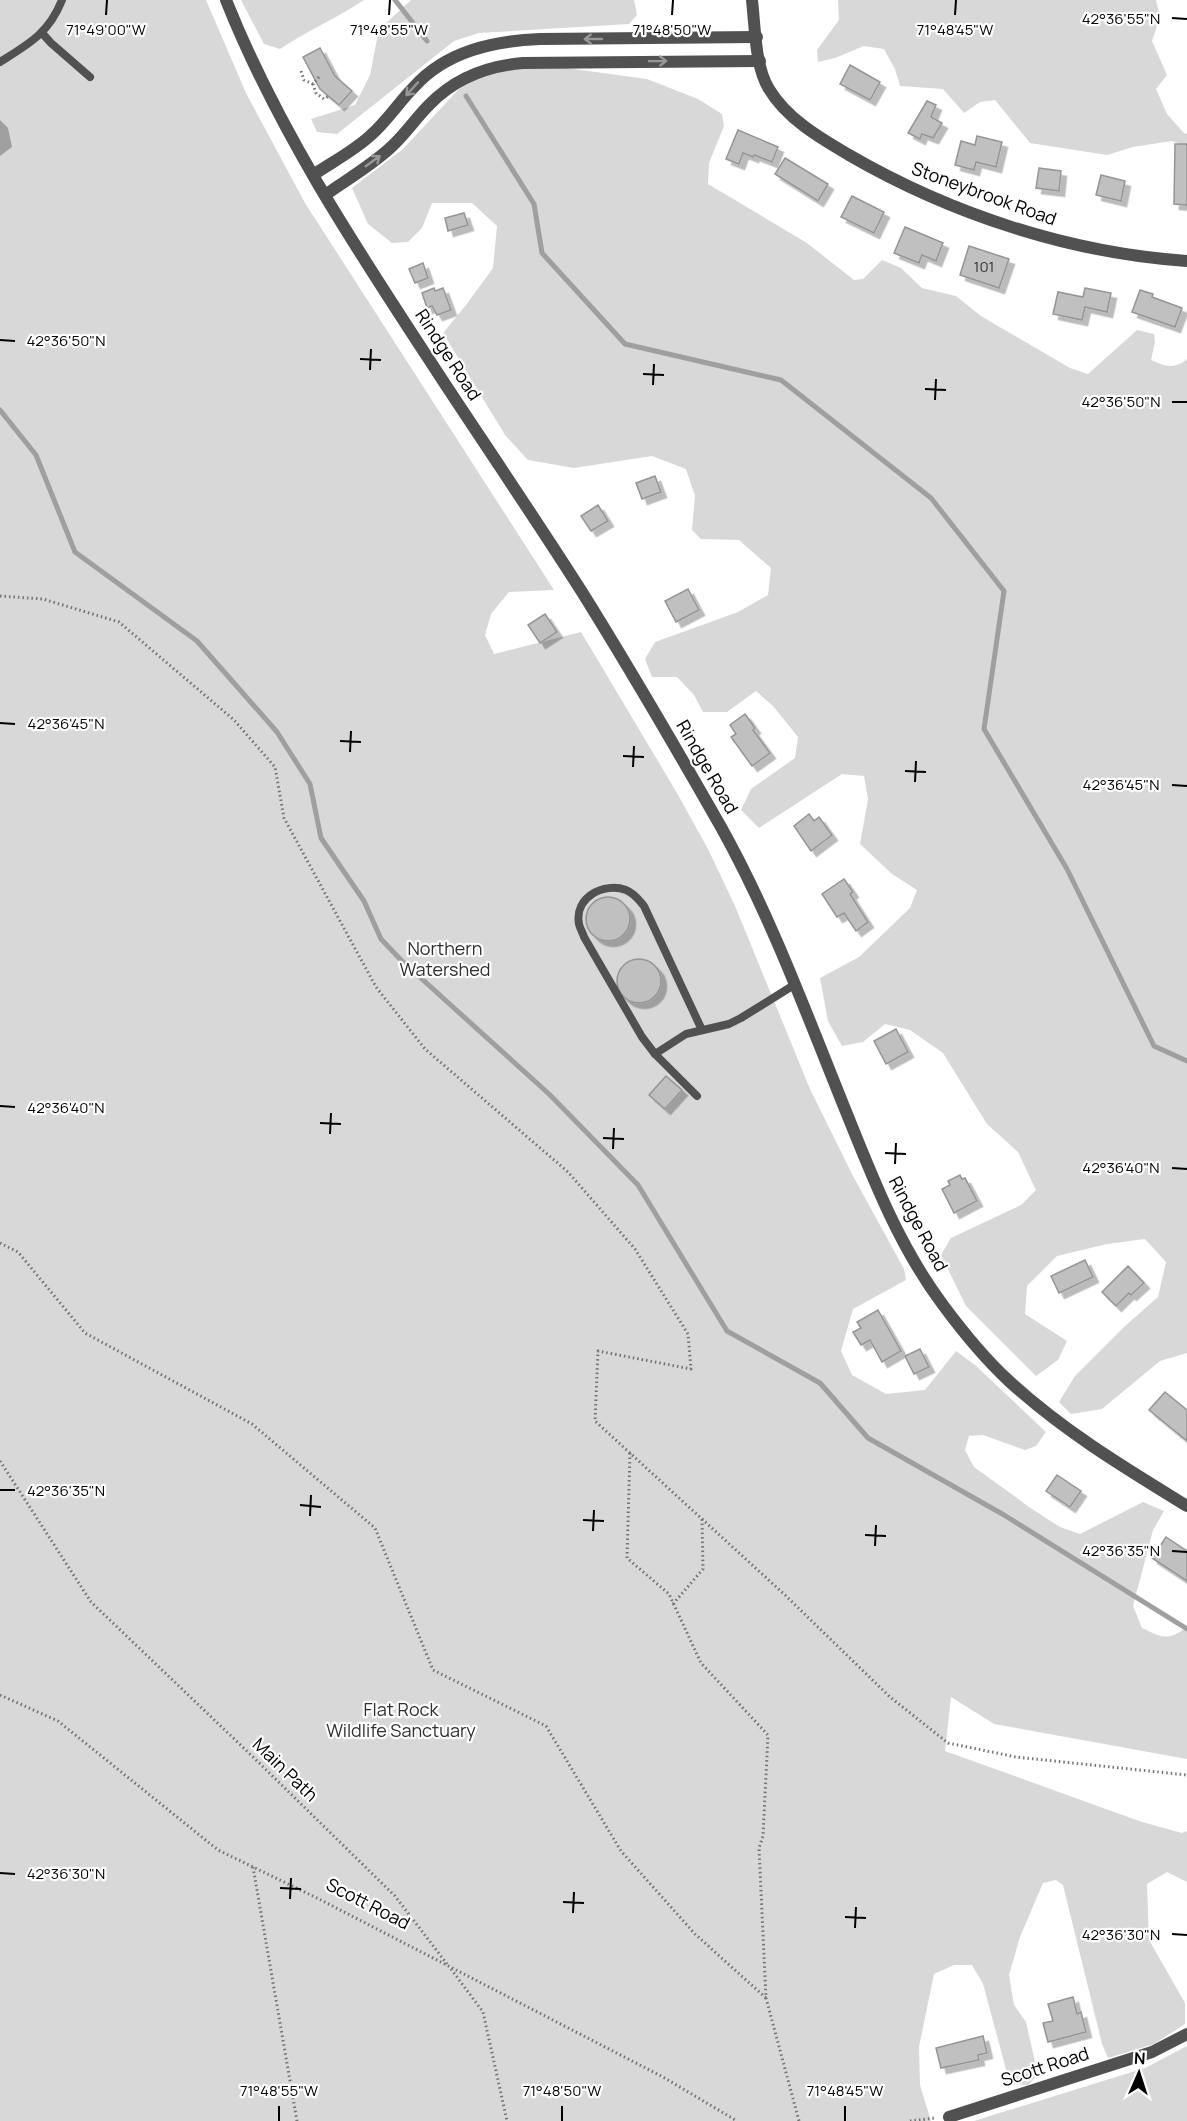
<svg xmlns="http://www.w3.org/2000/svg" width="1187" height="2121" font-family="Manrope,sans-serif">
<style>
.green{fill:#d8d8d8}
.water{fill:#9f9f9f}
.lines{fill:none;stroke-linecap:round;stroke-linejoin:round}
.stream{stroke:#9f9f9f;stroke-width:5}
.building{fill:#c0c0c0;stroke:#959595;stroke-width:1.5;filter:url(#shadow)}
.path{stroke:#737373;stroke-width:3;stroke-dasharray:1.5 3;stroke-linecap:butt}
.service{stroke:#515151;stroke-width:8}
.minor{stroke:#515151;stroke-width:12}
.tertiary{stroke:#515151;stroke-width:12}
.oneway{stroke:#979797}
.ticks{fill:none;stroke:#000;stroke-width:2}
.labels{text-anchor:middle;stroke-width:4.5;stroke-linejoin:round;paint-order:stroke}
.number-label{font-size:15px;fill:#303030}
.street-label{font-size:18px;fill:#000;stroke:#fff}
.park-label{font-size:18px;fill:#2f2f2f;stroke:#fff}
.ticks-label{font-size:15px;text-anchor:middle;fill:#000;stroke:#fff;stroke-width:4.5;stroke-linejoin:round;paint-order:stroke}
</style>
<defs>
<filter id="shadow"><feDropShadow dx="5.5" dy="5.5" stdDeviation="0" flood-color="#0004"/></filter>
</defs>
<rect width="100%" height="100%" fill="#fff"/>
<g class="green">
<path d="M 0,0 L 206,0 L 246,93 L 305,203 L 554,590 L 509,592 L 491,614 L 485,635 L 494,654 L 581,632 L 677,793 L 708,849 L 735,906 L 810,1089 L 853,1176 L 904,1269 L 906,1280 L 853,1309 L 841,1351 L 852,1375 L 886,1394 L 925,1390 L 956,1351 L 975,1365 L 1046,1432 L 1036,1446 L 1025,1450 L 983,1435 L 969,1436 L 965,1450 L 974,1467 L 1032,1509 L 1060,1527 L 1080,1534 L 1143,1502 L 1164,1511 L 1153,1530 L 1133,1606 L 1142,1628 C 1163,1638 1168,1641 1187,1627 L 1187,1759 L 994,1724 L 951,1697 L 945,1751 L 1142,1822 L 1182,1833 L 1187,1831 L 1187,1882 L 1167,1872 L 1147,1884 L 1149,1940 L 1185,2003 L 1185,2024 L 1154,2044 L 1108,2058 L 1102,2044 L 1063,1885 L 1056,1880 L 1043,1883 L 1020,1937 L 1009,1975 L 1014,2005 L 1026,2022 L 1038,2075 L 1028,2085 L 1010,2084 L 983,1984 L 972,1965 L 954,1965 L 934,1974 L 919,2047 L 920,2085 L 931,2121 L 0,2121 Z"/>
<path d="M 241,0 L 364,0 C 337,18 307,31 280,49 L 264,44 Z"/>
<polygon points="411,0 634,0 637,15 629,24 479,33 454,41 337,134 317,132 311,119 355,105 370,75 377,39 385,24"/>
<polygon points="838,0 1156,0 1160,17 1152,41 1167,75 1156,89 1167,114 1184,133 1187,134 1187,146 1172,141 1133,147 1107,155 1030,143 995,100 980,102 964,113 943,89 900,86 895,69 884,49 864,46 835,58 818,62 817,50 839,20"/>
<path d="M 566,68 L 647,79 L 698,99 L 722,114 L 724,126 L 709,163 L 708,184 L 807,243 L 854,280 L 863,279 L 882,260 L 901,268 L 922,288 L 956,296 L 981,316 L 1003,329 L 1070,368 L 1088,374 L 1137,330 L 1154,334 L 1155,342 L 1151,360 C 1165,366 1174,370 1187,359 L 1187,1353 L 1160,1361 L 1102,1409 L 1071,1414 L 1059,1402 L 1075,1376 L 1124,1327 L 1158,1297 L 1166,1262 L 1145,1239 L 1107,1244 L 1057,1256 L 1027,1286 L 1025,1314 L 1067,1341 L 1058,1360 L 1036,1376 L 966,1306 L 941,1255 L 951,1238 L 1021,1205 L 1036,1190 L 1018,1152 L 987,1124 L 943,1053 L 910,1030 L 885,1024 L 863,1042 L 842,1046 L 828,1021 L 820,978 L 859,957 L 910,908 L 917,890 L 892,874 L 860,844 L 868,799 L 864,776 L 842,774 L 759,828 L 741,810 L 751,789 L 795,758 L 798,737 L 773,706 L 756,691 L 727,712 L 703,712 L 694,695 L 677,677 L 652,677 L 645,659 L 655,642 L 738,612 L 768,595 L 771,568 L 739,540 L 701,539 L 692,530 L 695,496 L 686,469 L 652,456 L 574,468 L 528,460 L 505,435 L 443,333 L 466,305 L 493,268 L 497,226 L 472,203 L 432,203 L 422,228 L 408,242 L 392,243 L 368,224 L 352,188 L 403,149 L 458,90 L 474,78 L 512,69 Z"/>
<polygon points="1187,2046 1187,2121 974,2121 1145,2068"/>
</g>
<polygon class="water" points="0,120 8,128 12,147 0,156"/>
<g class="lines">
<g class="stream">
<polyline points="395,0 427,41"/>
<polyline points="466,96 534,204 542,253 625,344 781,380 931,498 1004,591 984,729 1067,869 1154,1046 1187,1061"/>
<polyline points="0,410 36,455 75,552 197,641 277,732 310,784 321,838 364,901 381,939 401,960 549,1094 638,1185 727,1331 820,1383 868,1438 1004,1515 1187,1629"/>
</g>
</g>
<g class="building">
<polygon points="320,48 335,76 352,91 339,105 320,89 303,57"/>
<polygon points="850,65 880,82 870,100 840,84"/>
<polygon points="927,101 936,105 931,117 942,123 933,138 922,134 920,139 908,133"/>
<polygon points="738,130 778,147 772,162 754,155 753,157 743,153 739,164 726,159"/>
<polygon points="977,136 1002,142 996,167 976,162 974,170 955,165 961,141 975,145"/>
<polygon points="1175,144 1187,144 1187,205 1174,204"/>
<polygon points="785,158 828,184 818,201 775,174"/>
<polygon points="1039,168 1061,171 1059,191 1036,188"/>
<polygon points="1101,175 1125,181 1121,201 1096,195"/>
<polygon points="852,196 884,212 874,233 841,217"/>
<polygon points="464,213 468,225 448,231 445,218"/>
<polygon points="905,227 943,243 936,261 922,255 919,263 894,253"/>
<polygon points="969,246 1009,259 999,288 960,275"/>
<polygon points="423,263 428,278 415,283 409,269"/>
<polygon points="434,288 435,291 443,288 451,310 437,315 432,306 427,308 422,293"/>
<polygon points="1085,288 1111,293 1107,312 1085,307 1082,320 1053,314 1058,292 1083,297"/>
<polygon points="1140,290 1153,294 1152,297 1182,308 1175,327 1132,312"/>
<polygon points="655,476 661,492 642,499 636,483"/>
<polygon points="598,505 608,521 591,531 581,516"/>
<polygon points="688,589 699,610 676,622 665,601"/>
<polygon points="545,614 557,632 540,643 528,625"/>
<polygon points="745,714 755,728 753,730 770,753 752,766 731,737 736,734 730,725"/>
<polygon points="809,814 814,821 819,817 832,835 811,851 794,826"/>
<polygon points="844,879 853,892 850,894 868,922 856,931 844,913 837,917 822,894"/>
<circle cx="608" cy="919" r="22"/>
<circle cx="639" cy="981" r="22"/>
<polygon points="896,1029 908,1052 886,1064 874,1041"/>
<polygon points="666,1076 682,1090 665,1109 649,1095"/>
<polygon points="960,1175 962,1179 965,1178 977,1201 954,1213 942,1189 950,1185 948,1181"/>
<polygon points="1085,1260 1093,1277 1059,1293 1051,1276"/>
<polygon points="1128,1266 1144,1283 1131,1295 1129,1293 1116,1306 1102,1292"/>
<polygon points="878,1310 901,1351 882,1362 870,1340 861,1345 853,1332 861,1328 857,1322"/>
<polygon points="920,1349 929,1367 914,1374 905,1356"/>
<polygon points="1165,1392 1187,1410 1187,1441 1149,1410"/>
<polygon points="1057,1475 1081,1491 1070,1507 1046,1491"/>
<polygon points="1166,1537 1187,1551 1187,1581 1152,1558"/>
<polygon points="1073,1997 1077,2014 1081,2012 1086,2032 1048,2042 1043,2023 1053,2021 1048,2004"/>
<polygon points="983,2036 987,2053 978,2055 979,2060 941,2068 936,2048"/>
</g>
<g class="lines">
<g class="path">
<polyline points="301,71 304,80 313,84"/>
<polyline points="319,77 313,84 316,93 324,99 329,96"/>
<polyline points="0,596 43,599 119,622 234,720 275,767 284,818 376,987 425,1049 568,1172 635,1249 688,1334 691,1369 598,1351 595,1421 785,1595 890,1697 948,1743 1016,1757 1187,1775"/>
<polyline points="0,1243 18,1252 85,1333 252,1424 375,1528 433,1670 546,1726 621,1851 695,1934 766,1998"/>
<polyline points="630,1453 627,1558 669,1594 701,1663 768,1735 763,1836 759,1848 766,1998 799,2121"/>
<polyline points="0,1461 91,1602 252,1756 395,1896 447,1964"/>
<polyline points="673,1604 703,1569 702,1519"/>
<polyline points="0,1695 58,1721 218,1850 319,1899 663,2077 737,2121"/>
<polyline points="253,1867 297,2121"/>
<polyline points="451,1969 483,2012 507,2121"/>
<polyline points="910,2121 935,2118"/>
</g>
<g class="service">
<polyline points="42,33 51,43 90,77"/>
<path d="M 0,62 C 29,44 49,33 62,0"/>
<polyline points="655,1054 686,1034 729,1024 741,1018 794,985"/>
<path d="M 697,1096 L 655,1054 L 642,1037 L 584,937 C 583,933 580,929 579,924 C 574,897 604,882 626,890 C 634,893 639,900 644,906 L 702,1030"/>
</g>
<g class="minor">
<path d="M 752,0 C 755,26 755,67 769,89 C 787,119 820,138 849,155 C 951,214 1069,253 1187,261"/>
<path d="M 313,175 C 332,162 354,151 371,135 C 387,121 399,102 414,87 C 446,51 494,41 540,39 L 757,37"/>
<path d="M 325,195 C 346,180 369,167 389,149 C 404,136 415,119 429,105 C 455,78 486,66 523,63 L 760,61"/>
<polyline points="949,2117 1152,2052 1187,2034"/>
</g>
<path class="tertiary" d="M 226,0 C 281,138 366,263 447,387 C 492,455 538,523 582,592 C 630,669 676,748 721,827 C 773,920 809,1021 849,1119 C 875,1184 901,1249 943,1305 C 963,1332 984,1358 1009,1381 C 1062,1430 1125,1468 1187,1506"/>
</g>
<defs><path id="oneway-shaft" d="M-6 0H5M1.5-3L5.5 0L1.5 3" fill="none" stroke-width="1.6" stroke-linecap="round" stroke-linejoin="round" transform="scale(1.5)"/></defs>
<g class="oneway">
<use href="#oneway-shaft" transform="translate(593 39) rotate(180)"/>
<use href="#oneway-shaft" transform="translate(658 61) rotate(-1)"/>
<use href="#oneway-shaft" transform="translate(412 89) rotate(132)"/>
<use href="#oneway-shaft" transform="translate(373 161) rotate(-36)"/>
</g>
<path class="ticks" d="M 106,15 L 107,0M 389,15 L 390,0M 672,15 L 673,0M 955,15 L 956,0M 1172,18 L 1187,19M 0,340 L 15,341M 360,359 L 381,360M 370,370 L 371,349M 643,374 L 664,375M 653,385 L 654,364M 925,389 L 946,390M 935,400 L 936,379M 1172,402 L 1187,402M 0,723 L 15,724M 340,741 L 361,742M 350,752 L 351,731M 623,756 L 644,757M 633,767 L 634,746M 905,771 L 926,772M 915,782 L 916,761M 1172,785 L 1187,786M 0,1106 L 15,1107M 320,1123 L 341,1124M 330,1134 L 331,1113M 603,1138 L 624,1139M 613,1149 L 614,1128M 885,1153 L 906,1154M 895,1164 L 896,1143M 1172,1168 L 1187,1169M 0,1490 L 15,1490M 300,1505 L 321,1507M 310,1516 L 311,1495M 583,1520 L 604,1521M 593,1531 L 594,1510M 865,1535 L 886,1536M 875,1546 L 876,1525M 1172,1551 L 1187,1552M 0,1873 L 15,1874M 280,1888 L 301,1889M 290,1899 L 291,1878M 563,1902 L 584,1903M 573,1913 L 574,1892M 845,1917 L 866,1918M 855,1928 L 856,1907M 1172,1934 L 1187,1935M 279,2121 L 279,2106M 562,2121 L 562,2106M 845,2121 L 845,2106"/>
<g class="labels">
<g class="number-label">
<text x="984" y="272">101</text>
</g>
<g class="street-label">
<text transform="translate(984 194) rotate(20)" y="6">Stoneybrook Road</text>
<text transform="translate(448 355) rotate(57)" y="6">Rindge Road</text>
<text transform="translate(707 767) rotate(60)" y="6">Rindge Road</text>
<text transform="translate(918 1224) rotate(62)" y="6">Rindge Road</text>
<text transform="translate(285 1770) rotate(44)" y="6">Main Path</text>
<text transform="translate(368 1904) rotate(27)" y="6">Scott Road</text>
<text transform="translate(1045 2067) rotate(-18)" y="6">Scott Road</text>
</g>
<g class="park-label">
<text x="445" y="955">Northern<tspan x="445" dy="21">Watershed</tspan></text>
<text x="401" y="1716">Flat Rock<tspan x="401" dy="21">Wildlife Sanctuary</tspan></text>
</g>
</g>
<g class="ticks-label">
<text x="1121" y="24">42°36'55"N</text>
<text x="106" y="35">71°49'00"W</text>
<text x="389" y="35">71°48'55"W</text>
<text x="672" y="35">71°48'50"W</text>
<text x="955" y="35">71°48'45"W</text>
<text x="66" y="346">42°36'50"N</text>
<text x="1121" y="407">42°36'50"N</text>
<text x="66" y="729">42°36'45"N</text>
<text x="1121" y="790">42°36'45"N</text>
<text x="66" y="1113">42°36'40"N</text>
<text x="1121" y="1173">42°36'40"N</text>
<text x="66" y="1496">42°36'35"N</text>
<text x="1121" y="1556">42°36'35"N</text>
<text x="66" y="1879">42°36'30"N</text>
<text x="1121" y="1940">42°36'30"N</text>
<text x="279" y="2096">71°48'55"W</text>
<text x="562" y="2096">71°48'50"W</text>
<text x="845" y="2096">71°48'45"W</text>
</g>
<g transform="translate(1139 2073) rotate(3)" stroke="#ffffff" stroke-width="4.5" paint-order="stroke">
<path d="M0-4.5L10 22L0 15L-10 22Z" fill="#000000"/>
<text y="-9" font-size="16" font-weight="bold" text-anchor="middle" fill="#000000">N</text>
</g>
</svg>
